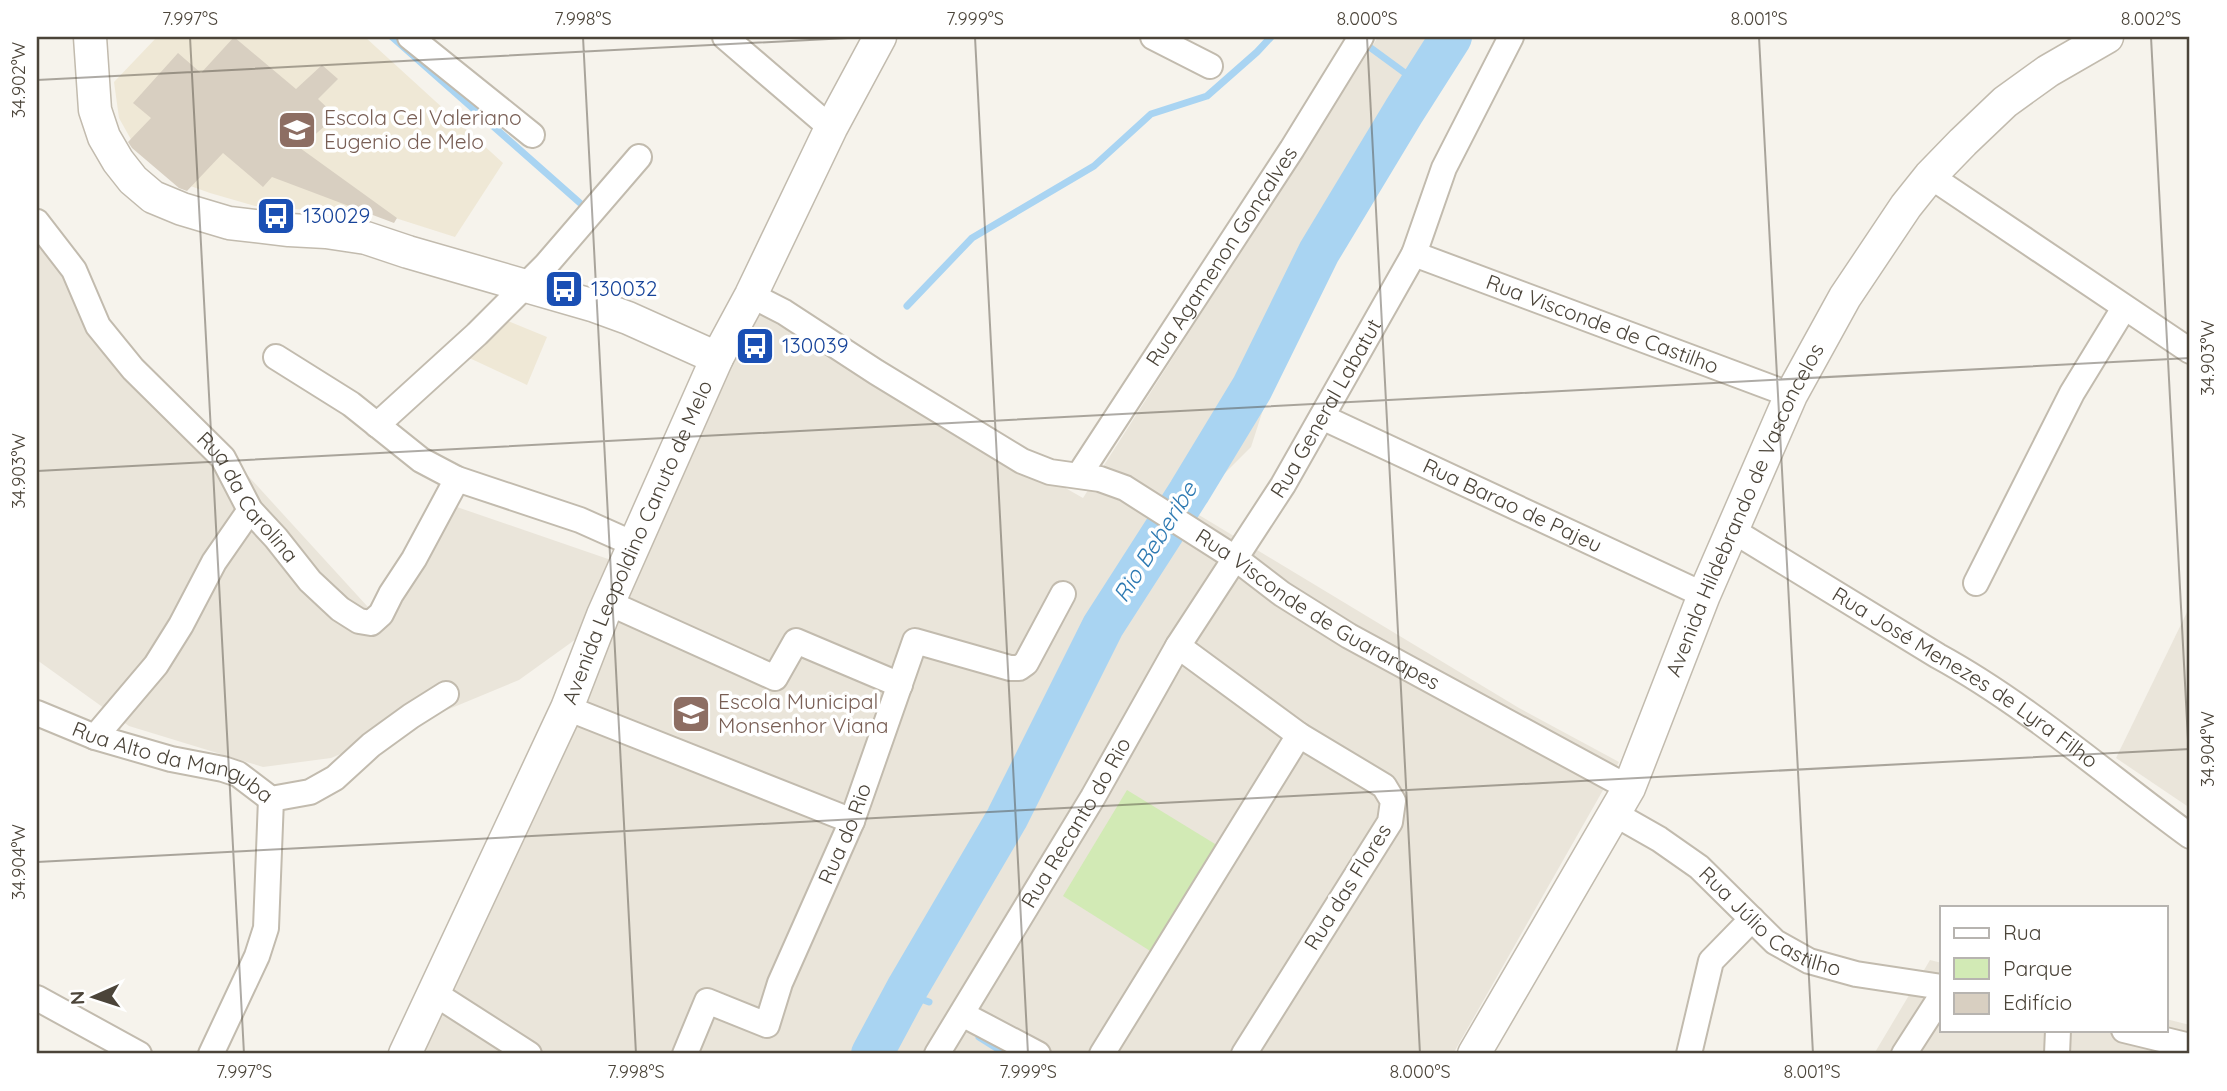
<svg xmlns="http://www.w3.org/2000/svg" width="2227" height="1091" font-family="Quicksand,sans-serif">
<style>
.residential{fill:#eae5da}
.education{fill:#efe8d6}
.green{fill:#d2eab5}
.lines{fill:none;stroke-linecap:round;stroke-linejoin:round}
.stream{stroke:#a9d4f2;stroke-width:7}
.river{stroke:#a9d4f2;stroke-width:42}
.building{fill:#d8cfc1}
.minor-casing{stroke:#c2bbae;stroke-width:28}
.tertiary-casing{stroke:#c2bbae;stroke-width:35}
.minor{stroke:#fff;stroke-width:24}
.tertiary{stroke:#fff;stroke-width:32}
.ticks{fill:none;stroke:#4b4439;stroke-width:2;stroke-opacity:0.45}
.labels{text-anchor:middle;stroke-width:7;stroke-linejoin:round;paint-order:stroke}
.education-label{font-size:21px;fill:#785e54;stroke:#fff;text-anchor:start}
.transit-label{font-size:21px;fill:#164399;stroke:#fff;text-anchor:start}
.street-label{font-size:21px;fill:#4b4439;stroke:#fff}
.water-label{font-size:23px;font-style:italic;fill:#2e7ab2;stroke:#fff}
.neatline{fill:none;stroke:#4b4439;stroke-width:2.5}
.ticks-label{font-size:18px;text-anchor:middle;fill:#4b4439}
</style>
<rect width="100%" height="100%" fill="#f6f3ec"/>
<g class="residential">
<polygon points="1378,37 1457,37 1391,121 1313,254 1251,447 1189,509 1519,708 1619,762 1453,1054 421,1054 615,611 519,680 331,758 263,767 129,726 37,660 37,245 378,618 454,506 640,570 752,310 1083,498"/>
<polygon points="2190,606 2190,808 2116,758"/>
<polygon points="1930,960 1942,963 1942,1030 2166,1030 2166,1019 2190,1025 2190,1054 1874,1054"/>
</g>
<g class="education">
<polygon points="157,37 365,37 503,163 455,237 389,216 364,212 334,212 255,206 210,193 168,178 133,143 119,118 114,82"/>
<polygon points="503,319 547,337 527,385 463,355"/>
</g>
<polygon class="green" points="1127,790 1220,847 1155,954 1063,896"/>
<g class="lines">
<g class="stream">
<polyline points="392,37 580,203"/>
<polyline points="1364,43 1420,84"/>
<polyline points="907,306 972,238 1094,166 1151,114 1207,96 1257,52 1271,37"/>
<polyline points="905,993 929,1002"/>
<polyline points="979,1037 1006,1054"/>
</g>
<polyline class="river" points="872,1054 908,987 1007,818 1103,626 1189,492 1252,388 1319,252 1404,111 1451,37"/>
</g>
<polygon class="building" points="234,37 296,89 322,65 338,79 318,99 336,116 300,148 397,218 394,223 272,177 263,187 223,153 187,191 179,188 132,148 128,142 151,118 133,103 178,53 201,73"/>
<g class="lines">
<g class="minor-casing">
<g id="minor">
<polyline points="410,37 532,135"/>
<polyline points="725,37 831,128"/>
<polyline points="1153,37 1210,66"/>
<polyline points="1930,176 2190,351"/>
<path id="s1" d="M 37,222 L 74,270 L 98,326 L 133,369 L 223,458 L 250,510 L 276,538 L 310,581 L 340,609 L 359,621 L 371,623 L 381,614 L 391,594 L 414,559 L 457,479"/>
<path id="s2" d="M 1414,254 L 1791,395"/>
<path id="s3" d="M 751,295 L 784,312 L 876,372 L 1022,461 L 1050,472 L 1100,479 L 1125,488 L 1235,558 L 1282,594 L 1349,636 L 1629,788"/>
<polyline points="276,357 351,404 421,460 457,479 580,520 636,545"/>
<path id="s4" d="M 1322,417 L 1704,595"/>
<polyline points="377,425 477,334 546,265 639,157"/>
<path id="s5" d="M 1079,475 L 1292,149 L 1361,37"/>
<path id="s6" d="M 1732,530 L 1938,656 C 2026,704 2109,777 2190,836"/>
<polyline points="1976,583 2072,393 2124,308"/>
<polyline points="609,603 775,678 796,641 900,685"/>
<polyline points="1178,646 1299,735 1384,786 1393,801 1390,822 1244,1054"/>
<polyline points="567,708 852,821"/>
<path id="s7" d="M 37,713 L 95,737 L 171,759 L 223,769 L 238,774 L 271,799 L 310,792 L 335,778 L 371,745 L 411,716 L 446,694"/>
<polyline points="95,737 156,665 181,625 214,562 250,510"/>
<path id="s8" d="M 1615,814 L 1659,839 L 1699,867 L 1775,942 L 1809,961 L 1856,974 L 1942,987"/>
<polyline points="434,993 529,1054"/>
<polyline points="37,998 139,1054"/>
<polyline points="962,1014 1038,1054"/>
<polyline points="2124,1030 2190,1046"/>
<polyline points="211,1054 257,956 266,928 271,799"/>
<path id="s9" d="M 685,1054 L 707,1001 L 767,1025 L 780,983 L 852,821 L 915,641 L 1010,668 L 1019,668 L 1026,663 L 1063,594"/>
<path id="s10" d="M 937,1054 L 1093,797 L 1178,646 L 1283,485 L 1414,254 L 1444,168 L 1511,37"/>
<polyline points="1102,1054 1299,735"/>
<polyline points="1689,1054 1711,961 1752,919"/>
<polyline points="1904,1054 1942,995"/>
<polyline points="2057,1054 2058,1030"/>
</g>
</g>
<g class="tertiary-casing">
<g id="tertiary">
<polyline points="90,37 95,110 104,137 118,161 133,180 153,197 182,209 229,223 289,230 326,232 366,238 408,252 595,306 628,318 717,358"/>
<path id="s11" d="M 405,1054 L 567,708 L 603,615 L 717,358 L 751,295 L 831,128 L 880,37"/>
<path id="s12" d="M 1474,1054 L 1629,788 L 1704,595 L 1791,395 L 1845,297 L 1906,206 L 1930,176 L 1963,142 L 2005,102 L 2048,71 L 2107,37"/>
</g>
</g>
<use href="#minor" class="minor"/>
<use href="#tertiary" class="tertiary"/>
</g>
<path class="ticks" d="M 190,37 L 244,1054M 583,37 L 636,1054M 975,37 L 1028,1054M 1367,37 L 1420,1054M 1759,37 L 1813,1054M 2151,37 L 2190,778M 37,80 L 867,37M 37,471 L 2190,358M 37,862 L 2190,749"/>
<defs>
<g id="school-square" transform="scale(2.0125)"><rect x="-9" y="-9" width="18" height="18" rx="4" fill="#8d6e63" stroke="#fff"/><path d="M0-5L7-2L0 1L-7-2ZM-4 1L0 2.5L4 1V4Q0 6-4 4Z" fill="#fff"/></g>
<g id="bus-square" transform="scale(2.0125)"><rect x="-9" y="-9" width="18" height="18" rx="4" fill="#1a4fb4" stroke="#fff"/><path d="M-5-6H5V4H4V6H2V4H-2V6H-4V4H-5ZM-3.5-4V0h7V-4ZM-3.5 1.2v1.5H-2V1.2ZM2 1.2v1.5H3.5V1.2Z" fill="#fff"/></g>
</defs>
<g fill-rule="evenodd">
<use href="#school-square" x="297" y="130"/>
<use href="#bus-square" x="276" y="216"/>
<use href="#bus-square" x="564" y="289"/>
<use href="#bus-square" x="755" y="346"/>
<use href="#school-square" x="691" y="714"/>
</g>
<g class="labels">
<g class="education-label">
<text x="324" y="125">Escola Cel Valeriano<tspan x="324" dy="24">Eugenio de Melo</tspan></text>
<text x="718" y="709">Escola Municipal<tspan x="718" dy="24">Monsenhor Viana</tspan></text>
</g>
<g class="transit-label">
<text x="303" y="223">130029</text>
<text x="591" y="296">130032</text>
<text x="782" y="353">130039</text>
</g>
<g class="street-label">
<text dy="7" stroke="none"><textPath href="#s5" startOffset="261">Rua Agamenon Gonçalves</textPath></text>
<text dy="7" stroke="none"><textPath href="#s2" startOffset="201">Rua Visconde de Castilho</textPath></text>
<text dy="7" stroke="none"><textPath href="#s10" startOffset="754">Rua General Labatut</textPath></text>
<text dy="7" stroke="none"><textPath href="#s1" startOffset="350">Rua da Carolina</textPath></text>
<text dy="7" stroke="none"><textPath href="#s4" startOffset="210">Rua Barao de Pajeu</textPath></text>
<text dy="7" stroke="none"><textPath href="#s12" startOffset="609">Avenida Hildebrando de Vasconcelos</textPath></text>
<text dy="7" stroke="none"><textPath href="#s11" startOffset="562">Avenida Leopoldino Canuto de Melo</textPath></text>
<text dy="7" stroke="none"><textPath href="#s3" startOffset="653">Rua Visconde de Guararapes</textPath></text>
<text dy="7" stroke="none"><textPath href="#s6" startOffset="276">Rua José Menezes de Lyra Filho</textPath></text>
<text dy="7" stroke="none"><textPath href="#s7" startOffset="145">Rua Alto da Manguba</textPath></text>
<text dy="7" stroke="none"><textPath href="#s10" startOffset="270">Rua Recanto do Rio</textPath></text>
<text dy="7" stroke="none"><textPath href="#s9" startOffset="329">Rua do Rio</textPath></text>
<text transform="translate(1348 887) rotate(-58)" y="7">Rua das Flores</text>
<text dy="7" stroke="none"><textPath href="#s8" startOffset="191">Rua Júlio Castilho</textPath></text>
</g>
<g class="water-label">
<text transform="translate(1155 542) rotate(-58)" y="8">Rio Beberibe</text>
</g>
</g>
<rect width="2227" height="1091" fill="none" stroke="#ffffff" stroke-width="77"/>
<rect x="1940" y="906" width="228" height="126" fill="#ffffff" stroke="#b7b4b0" stroke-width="2"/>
<rect x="1954" y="928" width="35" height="10" fill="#ffffff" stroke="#b7b4b0" stroke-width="2"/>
<text x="2003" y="940" font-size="21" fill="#4b4439">Rua</text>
<rect x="1954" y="958" width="35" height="21" fill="#d2eab5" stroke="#b7b4b0" stroke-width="2"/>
<text x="2003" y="976" font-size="21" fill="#4b4439">Parque</text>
<rect x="1954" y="993" width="35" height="21" fill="#d8cfc1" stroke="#b7b4b0" stroke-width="2"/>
<text x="2003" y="1010" font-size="21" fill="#4b4439">Edifício</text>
<g transform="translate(94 997) rotate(267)" stroke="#ffffff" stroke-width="5" paint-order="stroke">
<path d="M0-5L12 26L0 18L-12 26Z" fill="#4b4439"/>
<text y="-10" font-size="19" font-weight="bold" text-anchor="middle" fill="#4b4439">N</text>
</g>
<rect x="38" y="38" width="2150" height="1014" class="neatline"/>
<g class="ticks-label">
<text x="190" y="25">7.997°S</text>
<text x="583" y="25">7.998°S</text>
<text x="975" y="25">7.999°S</text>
<text x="1367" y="25">8.000°S</text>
<text x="1759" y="25">8.001°S</text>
<text x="2151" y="25">8.002°S</text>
<text transform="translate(19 80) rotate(-90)" y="6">34.902°W</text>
<text transform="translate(2208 358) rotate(-90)" y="6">34.903°W</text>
<text transform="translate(19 471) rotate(-90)" y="6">34.903°W</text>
<text transform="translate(2208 749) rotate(-90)" y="6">34.904°W</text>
<text transform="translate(19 862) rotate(-90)" y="6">34.904°W</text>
<text x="244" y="1078">7.997°S</text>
<text x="636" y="1078">7.998°S</text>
<text x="1028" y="1078">7.999°S</text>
<text x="1420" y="1078">8.000°S</text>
<text x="1812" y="1078">8.001°S</text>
</g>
</svg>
